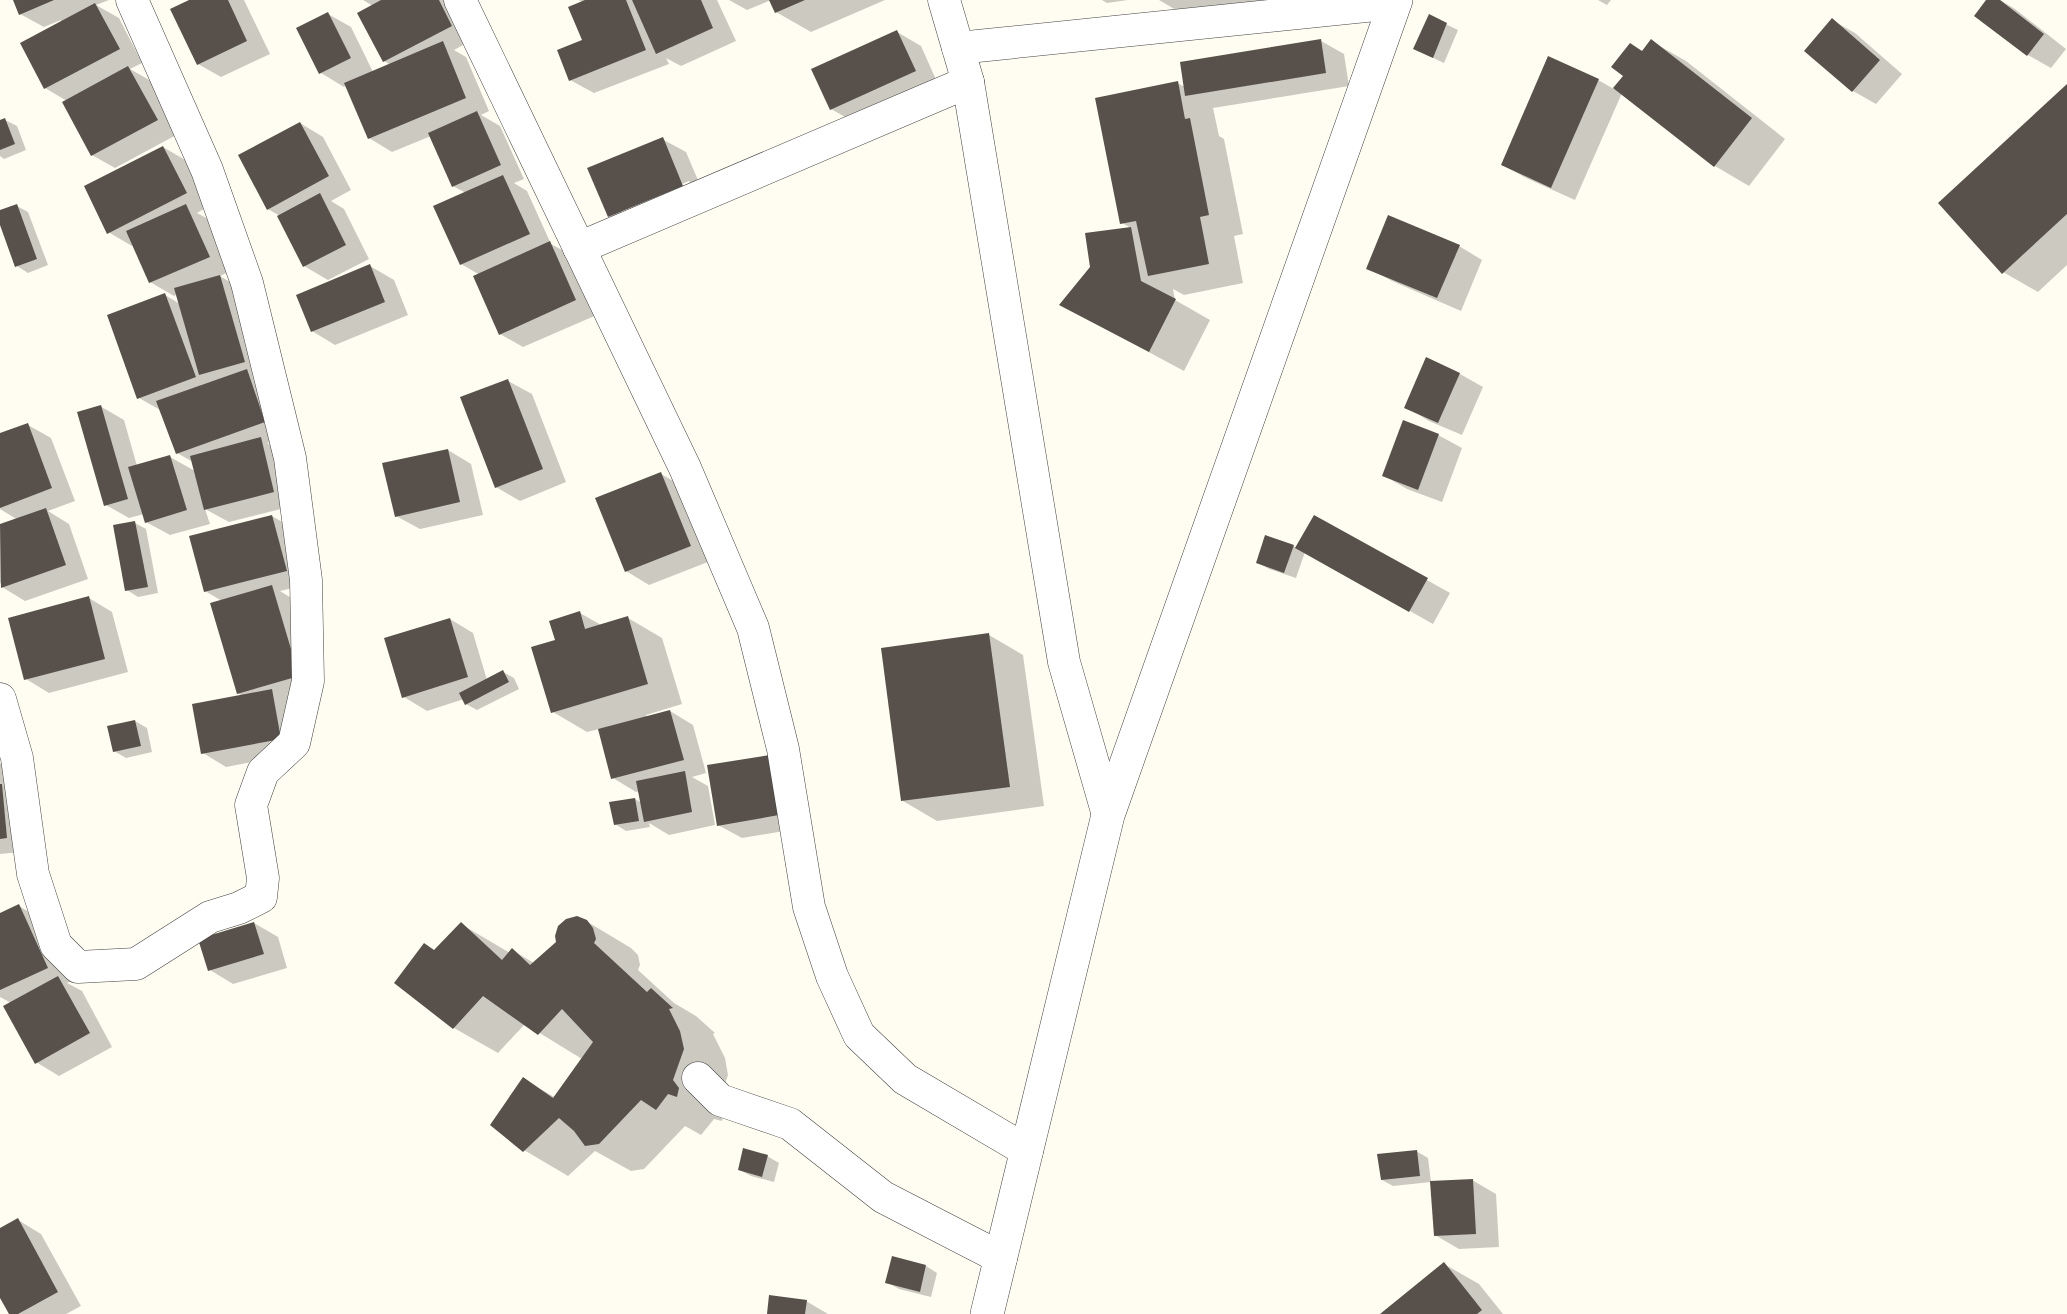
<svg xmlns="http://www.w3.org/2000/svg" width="2067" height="1314" font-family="Merriweather,serif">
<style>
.shadow{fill:#0003;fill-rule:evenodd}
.building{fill:#58514b}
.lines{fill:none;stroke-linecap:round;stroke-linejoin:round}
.minor-casing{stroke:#424242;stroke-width:33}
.tertiary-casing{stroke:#424242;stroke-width:34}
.minor{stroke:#fff;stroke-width:32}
.tertiary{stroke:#fff;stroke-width:33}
</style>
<rect width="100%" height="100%" fill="#fffdf1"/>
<g class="shadow">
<polygon points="15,0 109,0 96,5 119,18 142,63 130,69 151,81 180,133 115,168 92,155 67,101 45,88 61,20 44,27 20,14"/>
<polygon points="193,0 244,0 270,54 221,77 198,64"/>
<polygon points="363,0 454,0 474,39 454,50 466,57 489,111 481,115 500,126 524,179 514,183 527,191 551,244 573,256 599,314 523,347 500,334 480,275 461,264 466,193 453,186 431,136 392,152 369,138 347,85 344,87 321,73 328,14 351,27 373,72 391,65 384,61 373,6"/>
<polygon points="579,0 717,0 736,41 681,66 666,58 669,64 594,93 570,80 584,41 583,2"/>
<polygon points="729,0 885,0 811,32 776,12 771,0 747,10"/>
<polygon points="1102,0 1128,0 1107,3"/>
<polygon points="1159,0 1260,0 1260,6 1176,10"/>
<polygon points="1598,0 1611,0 1607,5"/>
<polygon points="1988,0 2000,0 2015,9 2066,49 2051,68 2028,55"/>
<polygon points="1429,16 1458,30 1444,63 1427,55"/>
<polygon points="1832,20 1855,33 1902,74 1876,104 1853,91"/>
<polygon points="897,32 921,46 938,84 854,122 831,109"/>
<polygon points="1321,41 1344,54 1349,86 1213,108 1219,136 1224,139 1243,234 1234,236 1243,283 1184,295 1173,289 1175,300 1210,320 1184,371 1061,305 1131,228 1122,223 1177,83 1185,87"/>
<polygon points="1651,41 1686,61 1785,139 1749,186 1715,166 1622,93 1575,200 1526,178 1503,165 1598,80 1614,89"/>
<polygon points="2067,86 2067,265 2038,292 2003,272"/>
<polygon points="5,120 17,126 26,150 4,159 0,156 0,122"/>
<polygon points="300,123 323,137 351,190 331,201 344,209 369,259 328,280 304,266 280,216 268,209"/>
<path d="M 662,139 L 686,152 L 706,199 L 633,230 L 609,216 L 589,169 ZM 689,181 L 691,184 L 622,213 L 622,210 Z"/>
<polygon points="163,147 187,161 209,206 197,213 210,220 233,270 220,276 243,290 288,435 267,443 284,452 297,505 229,522 205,509 210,524 170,535 146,522 144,514 129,518 106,505 100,406 124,420 137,466 170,457 195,471 193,462 177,453 162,411 139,398 165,295 180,304 178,294 174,296 150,282 134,245 132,246 108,232"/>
<polygon points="17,206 28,212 48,265 28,273 17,266 0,220 0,212"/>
<polygon points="1459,246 1482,260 1461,311 1392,281 1368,268"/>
<polygon points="370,266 394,280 408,315 335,345 312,331"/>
<polygon points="1426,359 1460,374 1483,387 1462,435 1429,421 1406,407"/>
<polygon points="508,381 532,394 566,482 520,501 496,487"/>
<polygon points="28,425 51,438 75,501 48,511 69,524 88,579 25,601 2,587 0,582 0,526 18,520 0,509 0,435"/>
<polygon points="1438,435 1462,448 1442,502 1407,489 1383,475"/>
<polygon points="448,450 471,464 483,515 420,529 396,516"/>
<polygon points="661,474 684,487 713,560 649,585 626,571"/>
<polygon points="272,516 296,530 309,584 280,591 296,601 321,690 287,699 295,704 304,752 226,767 203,753 242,696 238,693 222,601 205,591"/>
<polygon points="1315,517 1450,593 1433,624 1305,552 1296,578 1269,569 1257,562 1293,546 1297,548"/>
<polygon points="135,523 146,529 158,593 138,597 127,590"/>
<polygon points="89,598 112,612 128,672 49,693 26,679"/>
<polygon points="580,613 601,625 628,618 662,638 682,704 646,715 647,717 670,711 693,725 706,773 692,777 708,786 715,825 669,835 649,823 650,827 626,831 615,824 635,799 642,803 640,791 636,792 613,778 599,729 587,732 553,712 557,641"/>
<polygon points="450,619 473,633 487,680 503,672 514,678 519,689 477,710 466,704 464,699 427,711 404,697"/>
<polygon points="989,635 1023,655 1044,806 937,821 903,801"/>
<polygon points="135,721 147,728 152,752 126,758 114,751"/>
<polygon points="0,763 22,775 30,851 0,854"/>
<polygon points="709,767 802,828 742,838 718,825"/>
<polygon points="19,906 42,920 70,982 67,983 82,991 112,1047 59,1076 36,1062 11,1003 0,997 0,915"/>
<polygon points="586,921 631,948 638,955 640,965 638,970 674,1003 696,1016 715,1033 713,1034 725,1058 728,1075 717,1106 723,1115 722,1121 714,1119 701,1135 685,1126 644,1169 631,1171 595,1151 568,1176 524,1150 523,1079 556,1098 582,1059 525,1024 498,1053 454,1028 435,951 461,924 510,953 512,950 534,963"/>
<polygon points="254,923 278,937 287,968 233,984 210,970"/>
<polygon points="1416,1151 1428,1158 1431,1182 1393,1186 1382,1180"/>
<polygon points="767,1156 779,1163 774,1182 751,1176 740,1170"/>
<polygon points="1472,1180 1496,1194 1499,1247 1459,1249 1435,1235"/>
<polygon points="18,1220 41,1234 81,1306 66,1314 11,1314 0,1295 0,1230"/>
<polygon points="1444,1264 1479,1284 1503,1314 1382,1314"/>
<polygon points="926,1266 937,1273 931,1297 899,1289 887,1282"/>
<polygon points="806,1301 828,1314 768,1314"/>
</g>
<g class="building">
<polygon points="13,0 54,0 19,15"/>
<polygon points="189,0 228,0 247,41 197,65 170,9"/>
<polygon points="381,0 439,0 452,26 383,62 357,13"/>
<polygon points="585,0 626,0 646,50 569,81 557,50 582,40 568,7"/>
<polygon points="632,0 701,0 713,28 656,54"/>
<polygon points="769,0 805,0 775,13"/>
<polygon points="1986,0 2000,0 2044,34 2027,56 1974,16"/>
<polygon points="95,3 120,49 44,89 20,43"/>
<polygon points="328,12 351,58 319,74 296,28"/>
<polygon points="1429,14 1447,23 1433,58 1413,49"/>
<polygon points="1832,18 1880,60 1852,92 1804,51"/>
<polygon points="897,30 916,71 830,110 811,69"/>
<polygon points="1321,39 1326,73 1185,96 1180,62"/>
<polygon points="1651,39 1752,118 1714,167 1613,88 1623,76 1611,67 1630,43 1642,51"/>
<polygon points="443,41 466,98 368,139 344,83"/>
<polygon points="1548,56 1599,79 1551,188 1501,165"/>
<polygon points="128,66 158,120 91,156 62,102"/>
<polygon points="1178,81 1185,119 1190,118 1209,215 1200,217 1209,264 1148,276 1136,221 1120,224 1095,98"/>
<polygon points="2067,84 2067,214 2002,274 1938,203"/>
<polygon points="477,111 501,165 452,187 428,133"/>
<polygon points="5,118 15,144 0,150 0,120"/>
<polygon points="300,122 329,176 267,210 238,155"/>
<polygon points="663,137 683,186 608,217 587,168"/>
<polygon points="163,146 187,193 107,234 84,186"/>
<polygon points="503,175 530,234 460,265 433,206"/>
<polygon points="320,193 346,245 303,267 277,216"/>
<polygon points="17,204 37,259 15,267 0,225 0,210"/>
<polygon points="186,204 210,257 149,283 126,231"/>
<polygon points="1388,215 1460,245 1437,298 1366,269"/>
<polygon points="1131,227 1141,281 1176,299 1149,352 1059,305 1090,267 1085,233"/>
<polygon points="550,241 576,300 499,335 473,276"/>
<polygon points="370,264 385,302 311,332 296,295"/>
<polygon points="220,275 245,362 199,375 174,288"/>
<polygon points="165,293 196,377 137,399 107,315"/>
<polygon points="1426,357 1460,373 1438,423 1404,408"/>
<polygon points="247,369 265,422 176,454 156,401"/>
<polygon points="508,379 543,469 495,488 460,397"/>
<polygon points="101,405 128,499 104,506 77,412"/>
<polygon points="1403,420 1439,434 1418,490 1382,476"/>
<polygon points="28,423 52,488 0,508 0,433"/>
<polygon points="261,437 274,492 204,510 190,456"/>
<polygon points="448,449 460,502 395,517 382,463"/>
<polygon points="170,455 187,510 145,523 128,467"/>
<polygon points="661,472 691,546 625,572 595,498"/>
<polygon points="46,508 66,565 1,588 0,524"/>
<polygon points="272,515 287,571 204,592 189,536"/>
<polygon points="1314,515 1428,578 1409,612 1295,548"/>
<polygon points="135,521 148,587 125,591 113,525"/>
<polygon points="1265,535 1294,545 1284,573 1256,563"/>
<polygon points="272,585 299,676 237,694 210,603"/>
<polygon points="89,596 105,659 24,680 8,618"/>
<polygon points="580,611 585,629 628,616 648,684 551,713 531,647 555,640 549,621"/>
<polygon points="450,618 468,677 402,698 384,638"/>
<polygon points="989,633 1010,787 901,801 881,648"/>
<polygon points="503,670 509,682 465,705 459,693"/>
<polygon points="272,689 281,739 201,754 192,704"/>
<polygon points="670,710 684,760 611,779 598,729"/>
<polygon points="135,720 141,746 113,752 107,726"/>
<polygon points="770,755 779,815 717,826 707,765"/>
<polygon points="685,771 692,812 644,822 636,781"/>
<polygon points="0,784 2,784 7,838 0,839"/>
<polygon points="635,798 639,821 614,825 609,802"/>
<polygon points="19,904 48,968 0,990 0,913"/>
<polygon points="577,916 587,920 593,928 596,939 594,943 647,992 651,988 673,1008 669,1009 680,1031 684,1049 673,1080 679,1088 677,1097 668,1094 656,1110 641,1100 599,1144 585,1146 574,1131 559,1118 523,1152 490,1125 523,1077 553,1098 593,1042 562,1009 538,1035 483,996 453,1029 394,983 424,943 434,950 461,922 502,960 512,948 530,965 556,942 555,936 558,926 566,919"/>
<polygon points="254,922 264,954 208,971 198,939"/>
<polygon points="58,976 90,1033 35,1064 3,1006"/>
<polygon points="743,1148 768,1155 762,1177 738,1170"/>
<polygon points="1417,1150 1420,1176 1381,1180 1377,1154"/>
<polygon points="1473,1179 1476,1234 1434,1236 1430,1181"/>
<polygon points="18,1218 58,1292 18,1314 9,1314 0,1298 0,1228"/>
<polygon points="892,1256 926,1265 920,1292 885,1283"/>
<polygon points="1444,1262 1482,1310 1477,1314 1380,1314"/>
<polygon points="769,1295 807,1300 805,1314 767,1314"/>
</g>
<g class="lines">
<g class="minor-casing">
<g id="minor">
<polyline points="460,0 685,468 753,628 783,749 809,907 832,976 859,1035 905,1079 1027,1151"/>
<polyline points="944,0 968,82 1064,662 1108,815"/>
<polyline points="958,48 1395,3"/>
<polyline points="579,248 968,82"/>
<polyline points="0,699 17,758 33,874 56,945 78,967 136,964 210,917 239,908 261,897 263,878 251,805 263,772 294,743 308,681 306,580 290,458 247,283 207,170 132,0"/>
<polyline points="698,1078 720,1100 790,1124 883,1197 1001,1258"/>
</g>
</g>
<g class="tertiary-casing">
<polyline id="tertiary" points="987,1314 1108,815 1396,0"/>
</g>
<use href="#minor" class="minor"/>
<use href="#tertiary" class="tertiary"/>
</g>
</svg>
